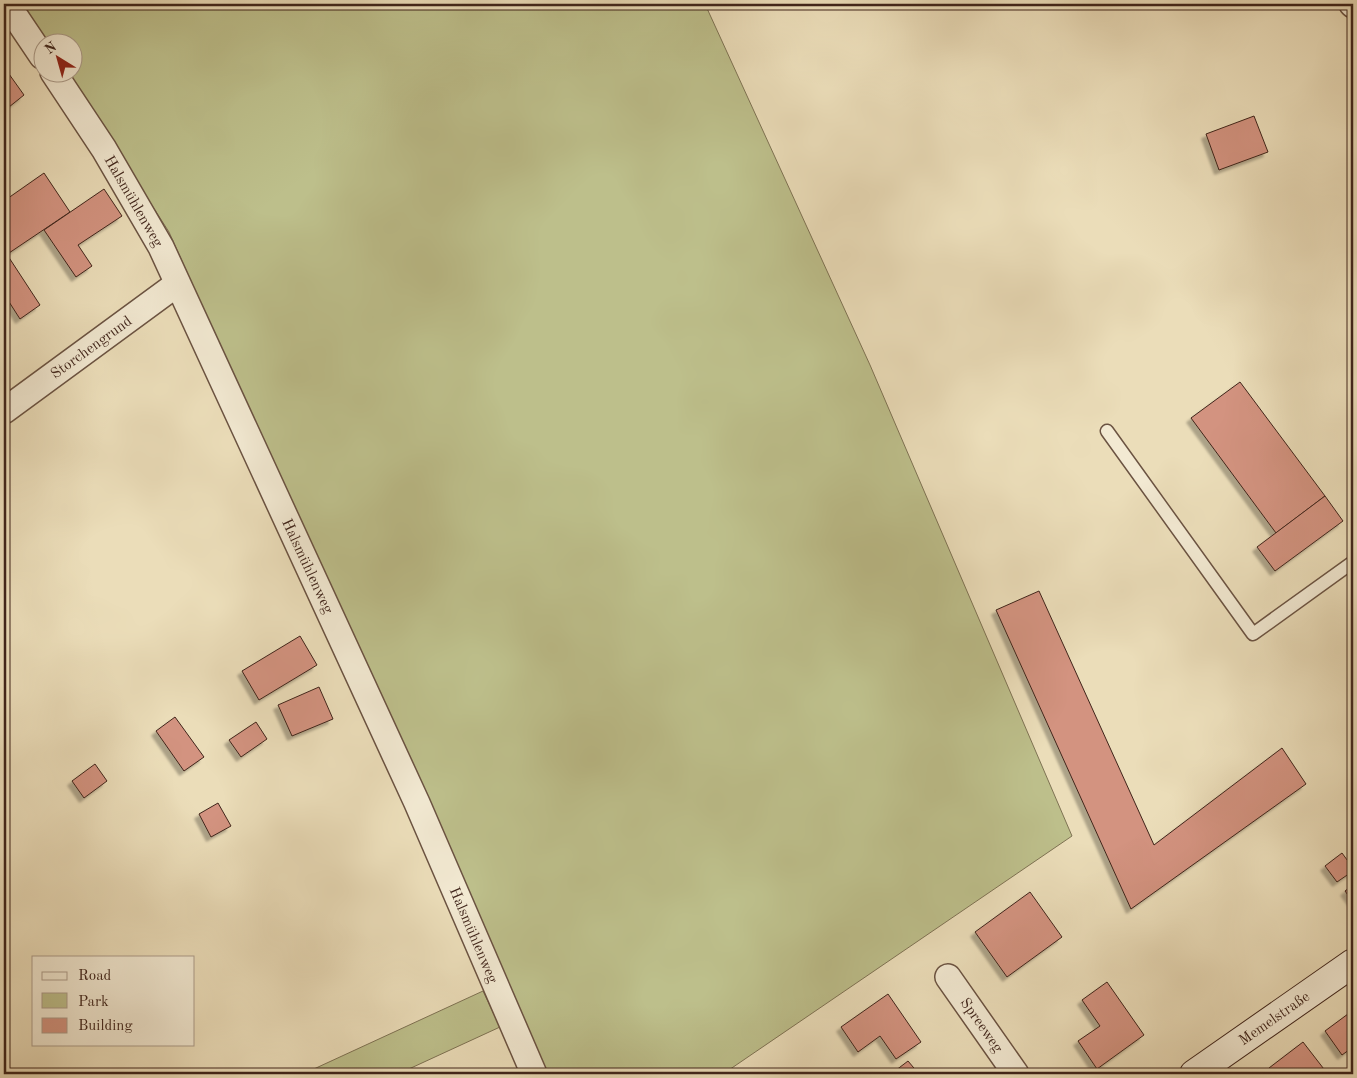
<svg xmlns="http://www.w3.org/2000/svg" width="1357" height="1078" font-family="'Old Standard TT',serif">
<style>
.green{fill:#bdbf8b;stroke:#7e7253}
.building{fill:#d39380;stroke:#40251b;filter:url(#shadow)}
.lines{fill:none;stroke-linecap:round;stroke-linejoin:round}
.lane-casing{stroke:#6b5342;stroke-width:15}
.street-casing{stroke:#6b5342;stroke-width:28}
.secondary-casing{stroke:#40251b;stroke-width:30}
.lane{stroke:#f2e9d2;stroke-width:12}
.street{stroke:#f2e9d2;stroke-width:25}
.secondary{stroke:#f2e9d2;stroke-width:28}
.labels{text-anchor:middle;stroke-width:4;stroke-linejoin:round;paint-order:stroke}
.street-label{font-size:15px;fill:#40251b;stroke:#f2e9d2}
</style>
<defs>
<filter id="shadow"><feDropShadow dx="-4.5" dy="4.5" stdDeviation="1" flood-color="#0004"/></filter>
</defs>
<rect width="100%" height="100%" fill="#ebddb9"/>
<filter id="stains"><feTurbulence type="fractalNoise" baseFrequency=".004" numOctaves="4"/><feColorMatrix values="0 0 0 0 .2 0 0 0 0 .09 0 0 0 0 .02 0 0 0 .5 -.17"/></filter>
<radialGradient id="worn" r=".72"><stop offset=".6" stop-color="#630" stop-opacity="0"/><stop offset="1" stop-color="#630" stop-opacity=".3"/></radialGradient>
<g class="green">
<polygon points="23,4 705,4 870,365 1072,836 723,1074 545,1074 169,232 67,73 72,72 72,42 48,42"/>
<polygon points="483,991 500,1027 398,1074 303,1074"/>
</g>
<g class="building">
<polygon points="4,67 24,95 4,111"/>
<polygon points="1254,116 1268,152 1219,170 1206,134"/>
<polygon points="44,173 70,212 9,253 4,246 4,201"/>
<polygon points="104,189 122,216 78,245 92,266 76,277 44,230"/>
<polygon points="6,253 40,305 20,319 4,294 4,254"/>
<polygon points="1240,382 1325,496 1276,533 1191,418"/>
<polygon points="1325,496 1343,521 1275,571 1257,547"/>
<polygon points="1039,591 1154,845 1282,748 1306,784 1131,909 996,610"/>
<polygon points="300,636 317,665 259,700 242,671"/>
<polygon points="319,687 333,719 292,736 278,705"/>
<polygon points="175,717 204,757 184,771 156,731"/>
<polygon points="256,722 267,739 241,757 229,740"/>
<polygon points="95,764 107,781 84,798 72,781"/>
<polygon points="218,803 231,826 211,837 199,814"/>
<polygon points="1342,853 1353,868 1353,871 1337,882 1325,866"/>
<polygon points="1353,885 1353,902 1345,891"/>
<polygon points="1030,892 1062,937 1007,977 975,932"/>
<polygon points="1107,982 1144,1035 1097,1069 1078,1041 1100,1026 1082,1000"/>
<polygon points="888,994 921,1042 896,1059 880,1036 858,1052 841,1027"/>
<polygon points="1352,1011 1353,1047 1342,1055 1325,1031"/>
<polygon points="1303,1042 1327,1073 1325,1074 1274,1074 1269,1068"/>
<polygon points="908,1061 919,1074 891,1074"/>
</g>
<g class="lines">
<g class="lane-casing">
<polyline id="lane" points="1107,431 1253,634 1353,562"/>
</g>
<g class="street-casing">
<g id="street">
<polyline points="7,4 42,56"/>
<polyline points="1352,4 1353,5"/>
<polyline points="53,72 104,149 161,247 417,803 534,1074"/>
<polyline points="4,411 177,284"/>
<polyline points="948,977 1016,1074"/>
</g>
</g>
<g class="secondary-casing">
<polyline id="secondary" points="1194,1074 1353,963"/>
</g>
<use href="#lane" class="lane"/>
<use href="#street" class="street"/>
<use href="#secondary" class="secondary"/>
</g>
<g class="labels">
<g class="street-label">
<text transform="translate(134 201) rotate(60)" y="5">Halsmühlenweg</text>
<text transform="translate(91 347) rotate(-36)" y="5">Storchengrund</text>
<text transform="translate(308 566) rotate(65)" y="5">Halsmühlenweg</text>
<text transform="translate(474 935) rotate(67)" y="5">Halsmühlenweg</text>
<text transform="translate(1274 1018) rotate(-35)" y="5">Memelstraße</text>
<text transform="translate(982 1025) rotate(55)" y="5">Spreeweg</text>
</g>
</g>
<rect width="1357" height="1078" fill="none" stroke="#ebddb9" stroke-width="20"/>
<rect x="5" y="5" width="1347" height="1068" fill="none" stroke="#40251b" stroke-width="2.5"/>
<rect x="10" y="10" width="1337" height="1058" fill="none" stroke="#40251b"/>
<rect x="32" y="956" width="162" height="90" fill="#f2e9d2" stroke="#ab9b89"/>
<rect x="42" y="972" width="25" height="8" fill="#f2e9d2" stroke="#ab9b89"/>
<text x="78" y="980" font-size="15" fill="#40251b">Road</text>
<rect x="42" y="993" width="25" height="15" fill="#bdbf8b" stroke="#ab9b89"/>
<text x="78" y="1006" font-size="15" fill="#40251b">Park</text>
<rect x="42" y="1018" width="25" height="15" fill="#d39380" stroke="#ab9b89"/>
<text x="78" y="1030" font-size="15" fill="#40251b">Building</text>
<g transform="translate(58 58) rotate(323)"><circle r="24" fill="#f2e9d2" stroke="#ab9b89"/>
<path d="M0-4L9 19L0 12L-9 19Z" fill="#8f2418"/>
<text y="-8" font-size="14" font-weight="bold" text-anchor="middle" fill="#40251b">N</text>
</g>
<rect width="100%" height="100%" filter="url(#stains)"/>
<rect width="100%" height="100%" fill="url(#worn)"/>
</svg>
